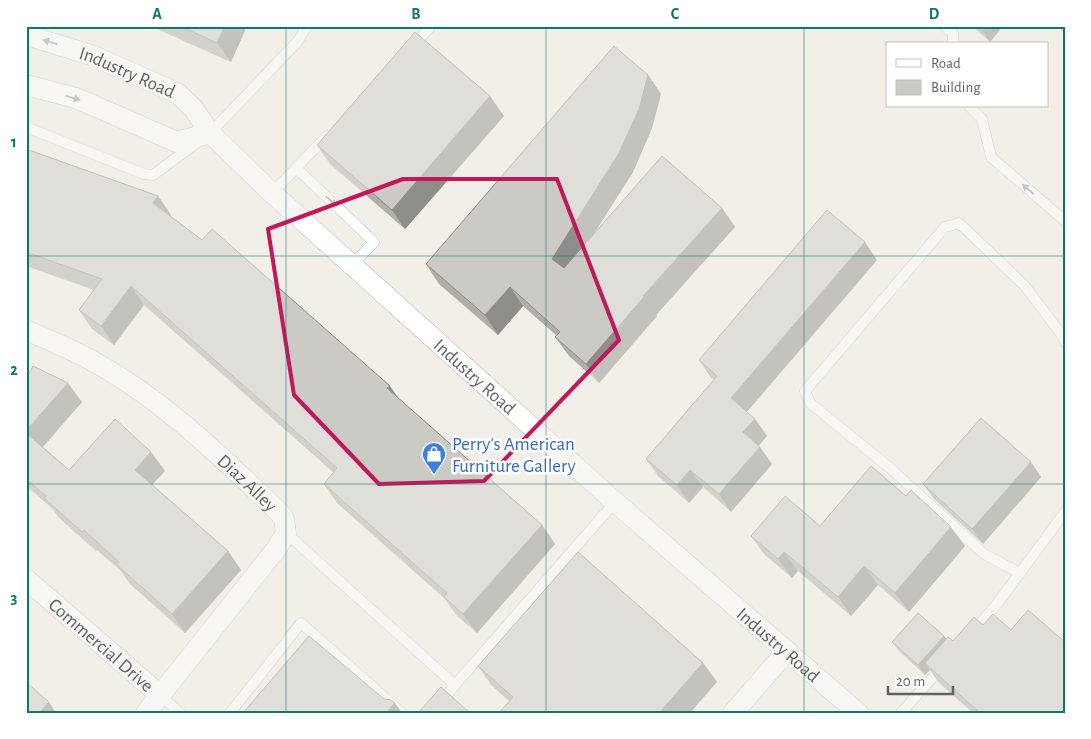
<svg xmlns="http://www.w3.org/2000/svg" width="1091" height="739" font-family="'Alegreya Sans',sans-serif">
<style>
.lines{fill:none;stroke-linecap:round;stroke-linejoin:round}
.service-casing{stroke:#b5b8bc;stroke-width:11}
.minor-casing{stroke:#b5b8bc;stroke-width:21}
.service{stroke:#fff;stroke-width:10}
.minor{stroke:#fff;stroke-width:20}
.wall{fill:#afaea9}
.shaded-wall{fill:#8f8d8a}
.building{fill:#cccac5;stroke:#8f8d8a}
.oneway{fill:#979a9d}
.marked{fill:none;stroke:#c2185b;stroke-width:4;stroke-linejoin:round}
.grid{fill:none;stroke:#0f766e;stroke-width:1;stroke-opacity:0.55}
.labels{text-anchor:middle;stroke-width:5;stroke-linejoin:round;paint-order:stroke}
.street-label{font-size:19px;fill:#5f6368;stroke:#fff}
.shop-label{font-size:19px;fill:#366cbe;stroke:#fff;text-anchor:start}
.neatline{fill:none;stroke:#0f766e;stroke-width:2}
.grid-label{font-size:16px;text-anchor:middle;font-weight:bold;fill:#0f766e}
</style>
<rect width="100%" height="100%" fill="#f1efe8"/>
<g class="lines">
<g class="service-casing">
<g id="service">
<polyline points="945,26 953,34 953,44"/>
<polyline points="413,46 431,26"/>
<polyline points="969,106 982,119 991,157 1065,221"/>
<polyline points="26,127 144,174 153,175 210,133 298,41 307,26"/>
<polyline points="296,168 374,242 353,264"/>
<polyline points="272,193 327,136"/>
<polyline points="1065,342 1062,335 1024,285 959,223 945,227 805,391 810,403 890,468 984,554 1020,573 1065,512"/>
<polyline points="286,533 455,685 615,502"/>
<polyline points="973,632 997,604 1020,573"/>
<polyline points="160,695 180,713"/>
<polyline points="230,713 301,623 402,713"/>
<polyline points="432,713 455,685"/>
<polyline points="901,713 942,667"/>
</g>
</g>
<g class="minor-casing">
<g id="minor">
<path id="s1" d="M 26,35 L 91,55 L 177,93 L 193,108 L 210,133 L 272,193 L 615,502 L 858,713"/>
<polyline points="26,85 76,98 177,142 210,133"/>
<path id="s2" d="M 26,330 C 46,339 66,347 85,357 C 160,396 219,455 279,512 L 284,519 L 286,533 L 277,548 L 146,713"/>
<path id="s3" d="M 26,579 L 160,695"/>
<polyline points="733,713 787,651"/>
</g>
</g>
<use href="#service" class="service"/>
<use href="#minor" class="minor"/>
</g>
<g class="wall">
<polygon points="150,26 247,26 231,62"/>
<polygon points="972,26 1003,26 990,42"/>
<polygon points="1057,26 1065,26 1065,33"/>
<polygon points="648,75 661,94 652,128 633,172 593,235 722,208 735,227 656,315 657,316 599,383 569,356 555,337 557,336 523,306 498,335 439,284 426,264"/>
<polygon points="504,116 405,229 330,164 317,145"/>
<polygon points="26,149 158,196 171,215 170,216 398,398 542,525 555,544 477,633 457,616 444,598 337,503 324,484 334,473 144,305 114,345 92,329 79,310 94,290 26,266"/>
<polygon points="877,260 747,412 755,419 767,436 758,446 772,464 731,512 703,487 689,503 658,476 646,459 714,380 711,378 699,360"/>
<polygon points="26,379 82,402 43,447 69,470 151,452 165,471 152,485 228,551 241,570 185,633 130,584 121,571 97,550 96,551 58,517 53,509 26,486"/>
<polygon points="1031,462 1041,477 983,544 934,499 923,484"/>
<polygon points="820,526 965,546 909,612 878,585 851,616 798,571 792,578 765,555 751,536"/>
<polygon points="983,625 1011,630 1065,713 973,713 938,682 930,670 925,675 900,652 892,642 944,636 946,639 953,641"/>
<polygon points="703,663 717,682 509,701 491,685 478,666"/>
</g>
<g class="shaded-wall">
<polygon points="225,26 247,26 231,62 217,43"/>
<polygon points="979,26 1003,26 990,42"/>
<polygon points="648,75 661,94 652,128 633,172 566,278 552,259"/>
<polygon points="490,96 504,116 405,229 392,210"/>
<polygon points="158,196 171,215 166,222 153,203"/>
<polygon points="722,208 735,227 656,315 657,316 599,383 586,364 643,296"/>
<polygon points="865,242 877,260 743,416 731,398"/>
<polygon points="131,286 144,305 114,345 101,326"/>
<polygon points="510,287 523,306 498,335 485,315"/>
<polygon points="68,383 82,402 39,451 26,433 26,431"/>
<polygon points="390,386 403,405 387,388"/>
<polygon points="755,419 767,436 755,450 743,432"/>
<polygon points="760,447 772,464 731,512 719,494"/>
<polygon points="151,452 165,471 148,489 135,470"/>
<polygon points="1031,462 1041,477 983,544 972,529"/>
<polygon points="690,470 703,487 689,503 677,485"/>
<polygon points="542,525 555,544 477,633 463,614"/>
<polygon points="951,527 965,546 909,612 895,593"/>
<polygon points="228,551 241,570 185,633 172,614"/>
<polygon points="784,552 798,571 792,578 778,559"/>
<polygon points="864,566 878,585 851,616 838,597"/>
<polygon points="944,636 951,646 925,663 930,670 925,675 918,665"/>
<polygon points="703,663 717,682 690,713 659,713"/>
<polygon points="49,702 56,713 39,713"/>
<polygon points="395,703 402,713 386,713"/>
</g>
<g class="building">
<polygon points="180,26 225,26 217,43"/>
<polygon points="415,32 490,96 392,210 317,145"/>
<polygon points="614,46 648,75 639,109 619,153 552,259 564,268 662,156 722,208 643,296 644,297 586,364 555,337 560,332 510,287 485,315 426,264"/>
<polygon points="26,149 158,196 153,203 202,240 212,229 390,386 387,388 542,525 463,614 444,597 447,593 324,484 337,468 131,286 101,326 79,310 102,279 26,252"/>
<polygon points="827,210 865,242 731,398 755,419 743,432 760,447 719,494 690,470 677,485 646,459 717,376 699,360"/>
<polygon points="33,366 68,383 26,431 26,379"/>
<polygon points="981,418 1031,462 972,529 923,484"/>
<polygon points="115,419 151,452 135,470 228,551 172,614 117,565 119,562 84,530 82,532 44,498 46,496 26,479 26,433 69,470"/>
<polygon points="871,466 906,496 911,490 951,527 895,593 864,566 838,597 784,552 778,559 751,536 785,496 820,526"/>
<polygon points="578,552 703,663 659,713 499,713 513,697 478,666"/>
<polygon points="1028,610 1065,642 1065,713 980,713 925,663 948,637 953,641 974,617 983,625 993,614 1011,630"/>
<polygon points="918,613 944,636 918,665 892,642"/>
<polygon points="309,636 384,699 391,700 395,703 386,713 243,713"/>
<polygon points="26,682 49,702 39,713 26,713"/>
<polygon points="441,687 470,713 418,713"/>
</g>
<defs><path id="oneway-solid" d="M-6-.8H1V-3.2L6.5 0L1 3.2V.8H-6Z" transform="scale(1.25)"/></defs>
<g class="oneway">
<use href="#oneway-solid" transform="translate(50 42) rotate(-163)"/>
<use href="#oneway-solid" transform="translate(73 98) rotate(18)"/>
<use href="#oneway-solid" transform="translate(1028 189) rotate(-139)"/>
<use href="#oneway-solid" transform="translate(331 201) rotate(43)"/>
</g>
<path d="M0 0H1091V739H0ZM 403,179 L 557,179 L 619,340 L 484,481 L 379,484 L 294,395 L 268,229 Z" fill="#f1efe8" fill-opacity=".55" fill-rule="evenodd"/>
<path class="marked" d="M 403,179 L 557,179 L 619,340 L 484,481 L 379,484 L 294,395 L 268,229 Z"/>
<path class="grid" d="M 286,26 L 286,713M 546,26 L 546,713M 804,26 L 804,713M 26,256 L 1065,256M 26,484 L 1065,484"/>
<defs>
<g id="shop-pin" transform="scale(1.25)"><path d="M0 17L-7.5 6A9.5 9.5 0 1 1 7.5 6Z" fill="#3f7fe0" stroke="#fff"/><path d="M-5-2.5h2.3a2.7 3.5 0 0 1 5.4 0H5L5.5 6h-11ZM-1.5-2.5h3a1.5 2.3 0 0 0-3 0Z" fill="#fff"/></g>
</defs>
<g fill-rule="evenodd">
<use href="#shop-pin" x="434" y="454"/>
</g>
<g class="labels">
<g class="street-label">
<text dy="7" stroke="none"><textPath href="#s1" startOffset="108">Industry Road</textPath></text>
<text dy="7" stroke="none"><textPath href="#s1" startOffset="574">Industry Road</textPath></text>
<text dy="7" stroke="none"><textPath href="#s2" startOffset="271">Diaz Alley</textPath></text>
<text dy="7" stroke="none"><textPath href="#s3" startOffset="100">Commercial Drive</textPath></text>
<text dy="7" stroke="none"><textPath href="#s1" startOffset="979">Industry Road</textPath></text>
</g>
<g class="shop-label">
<text x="452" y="450">Perry's American<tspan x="452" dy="22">Furniture Gallery</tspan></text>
</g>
</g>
<rect width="1091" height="739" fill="none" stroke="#ffffff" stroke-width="55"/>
<rect x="886" y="42" width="162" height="65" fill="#ffffff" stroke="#bfc1c3"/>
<rect x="896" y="59" width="25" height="8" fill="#ffffff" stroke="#bfc1c3"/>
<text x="931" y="68" font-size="15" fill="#5f6368">Road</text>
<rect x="896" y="80" width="25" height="15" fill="#cccac5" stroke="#bfc1c3"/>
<text x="931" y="92" font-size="15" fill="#5f6368">Building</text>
<path d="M888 686v8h65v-8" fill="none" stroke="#5f6368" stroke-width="2.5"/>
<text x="896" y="686" font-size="15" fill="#5f6368" stroke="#ffffff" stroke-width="4" paint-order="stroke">20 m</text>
<rect x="28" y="28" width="1036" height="684" class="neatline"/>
<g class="grid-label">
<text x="157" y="19">A</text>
<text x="416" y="19">B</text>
<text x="675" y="19">C</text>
<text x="934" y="19">D</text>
<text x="14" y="147">1</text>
<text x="14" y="375">2</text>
<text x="14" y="603">3</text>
</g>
</svg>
